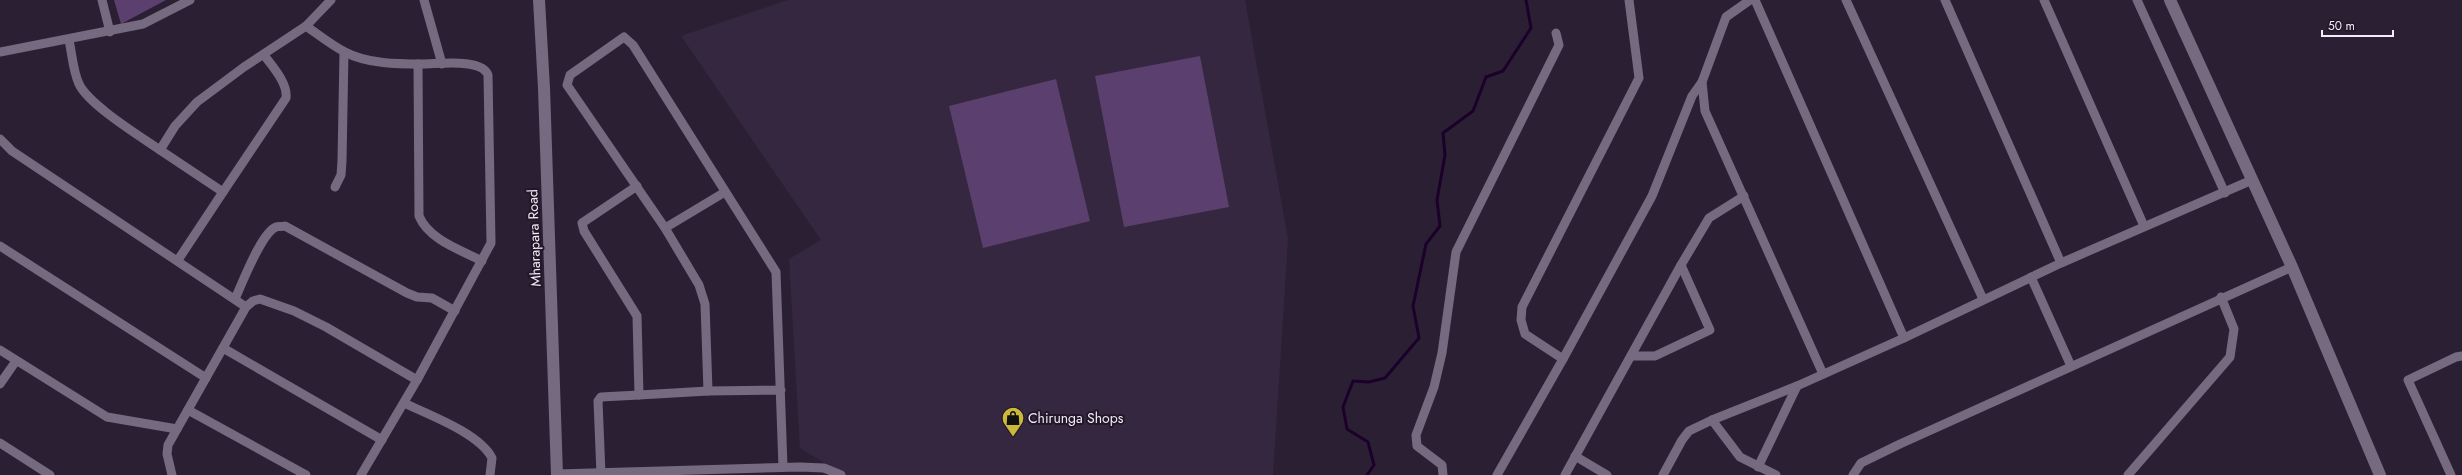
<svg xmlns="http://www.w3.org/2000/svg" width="2462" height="475" font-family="Jost,sans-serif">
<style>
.built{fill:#35273f}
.green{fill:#5b3f6e}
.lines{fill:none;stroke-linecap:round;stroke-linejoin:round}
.stream{stroke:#1c002c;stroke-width:3}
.street{stroke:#766a80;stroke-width:9}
.secondary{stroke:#766a80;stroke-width:12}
.labels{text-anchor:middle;stroke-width:4;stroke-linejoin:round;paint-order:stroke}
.street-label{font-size:14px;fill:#f2ebf8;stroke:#221729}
.poi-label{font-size:14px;fill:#f2ebf8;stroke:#221729;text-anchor:start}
</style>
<rect width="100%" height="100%" fill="#2b2033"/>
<polygon class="built" points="788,0 1245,0 1288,239 1273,475 845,475 800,448 789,259 821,240 681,36"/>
<g class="green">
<polygon points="114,0 166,0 121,24"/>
<polygon points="1200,56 1229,207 1124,227 1095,76"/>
<polygon points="1056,79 1090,221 983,248 949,106"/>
</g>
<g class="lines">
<polyline class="stream" points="1367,475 1374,465 1368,442 1347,429 1343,407 1353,381 1369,382 1385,378 1419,338 1413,306 1426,244 1440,226 1437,200 1445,155 1443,133 1473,111 1486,77 1503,71 1531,28 1526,0"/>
<g class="street">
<polyline points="102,0 110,32"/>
<polyline points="424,0 442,64"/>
<polyline points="1750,0 1726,17 1702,82 1705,111 1823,374"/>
<polyline points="1755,0 1904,338"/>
<polyline points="1846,0 1983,299"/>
<polyline points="1945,0 2061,263"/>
<polyline points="2044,0 2144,226"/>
<polyline points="2137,0 2225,193"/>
<path d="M 306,26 C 319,35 331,45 345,52 C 367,64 398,64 423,64 C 438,64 482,58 488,75 L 491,243 L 417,380 L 361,475"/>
<path d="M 69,40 C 72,54 73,71 79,84 C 89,105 140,136 160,150"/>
<polyline points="0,52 143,24 190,0"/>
<path d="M 418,64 L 419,216 C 429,240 461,250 482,261"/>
<polyline points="0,139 12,151 246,307"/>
<polyline points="637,186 582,223 584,231 637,316 639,395 708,391"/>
<polyline points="335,187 341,175 342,161 344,52"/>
<path d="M 223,192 L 286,98 C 288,83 272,66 264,55"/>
<polyline points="665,228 725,192"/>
<polyline points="0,246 206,378"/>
<polyline points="178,260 223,192 160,150 175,126 197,102 244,67 306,26 331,0"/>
<polyline points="2031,277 2071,366"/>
<path d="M 235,299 C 242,284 261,233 276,227 C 278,226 282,227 285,226 L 407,293 L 417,297 L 432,298 L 455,311"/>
<polyline points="223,348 382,440"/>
<polyline points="0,350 107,417 177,429"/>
<polyline points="1631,356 1655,356 1710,330 1681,265"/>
<polyline points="1563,359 1525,334 1521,320 1522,307 1639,78 1629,0"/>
<polyline points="0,384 16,361"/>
<polyline points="781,390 708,391 705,304 699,285 665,228 567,85 570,75 624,37 633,45 776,272 783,467"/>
<path d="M 404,403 C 429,415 479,433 492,458 L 490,475"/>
<polyline points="188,410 306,475"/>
<polyline points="1712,420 1740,457 1776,475"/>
<polyline points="0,443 50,475"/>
<polyline points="1575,456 1607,475"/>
<polyline points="1758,467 1797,386"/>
<polyline points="557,474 800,467 824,468 841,475"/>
<polyline points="601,474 598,401 601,397 639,395"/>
<polyline points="172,475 167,454 168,445 246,307 253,301 260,299 294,311 326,327 417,380"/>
<polyline points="1443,475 1442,465 1417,446 1416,435 1434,387 1442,353 1456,252 1559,45 1556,33"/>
<polyline points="1497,475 1563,359 1652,196 1692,96 1702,82"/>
<polyline points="1565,475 1681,265 1709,218 1744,196"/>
<polyline points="1663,475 1682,440 1689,431 1712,420 1797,386 1904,338 2061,263 2252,180"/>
<polyline points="1853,475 1861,463 1900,444 2292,267"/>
<polyline points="2128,475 2230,357 2234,329 2221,297"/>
<polyline points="2451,475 2408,380 2456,357 2462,356"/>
</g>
<g class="secondary">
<polyline points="539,0 544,88 557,475"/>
<polyline points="2170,0 2292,267 2380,475"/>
</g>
</g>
<defs>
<g id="shop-pin" transform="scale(1.15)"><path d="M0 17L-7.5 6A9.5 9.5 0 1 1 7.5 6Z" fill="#ccb939" stroke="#221729"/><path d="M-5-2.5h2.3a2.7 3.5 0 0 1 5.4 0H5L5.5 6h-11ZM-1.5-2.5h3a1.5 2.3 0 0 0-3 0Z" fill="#111"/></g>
</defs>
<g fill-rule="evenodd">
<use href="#shop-pin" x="1013" y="418"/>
</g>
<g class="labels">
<g class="street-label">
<text transform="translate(534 238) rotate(-92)" y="5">Mharapara Road</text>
</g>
<g class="poi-label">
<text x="1028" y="423">Chirunga Shops</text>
</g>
</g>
<path d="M2322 30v6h71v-6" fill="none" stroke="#f2ebf8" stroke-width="2"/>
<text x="2328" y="30" font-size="12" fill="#f2ebf8" stroke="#221729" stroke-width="3" paint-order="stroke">50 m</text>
</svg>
